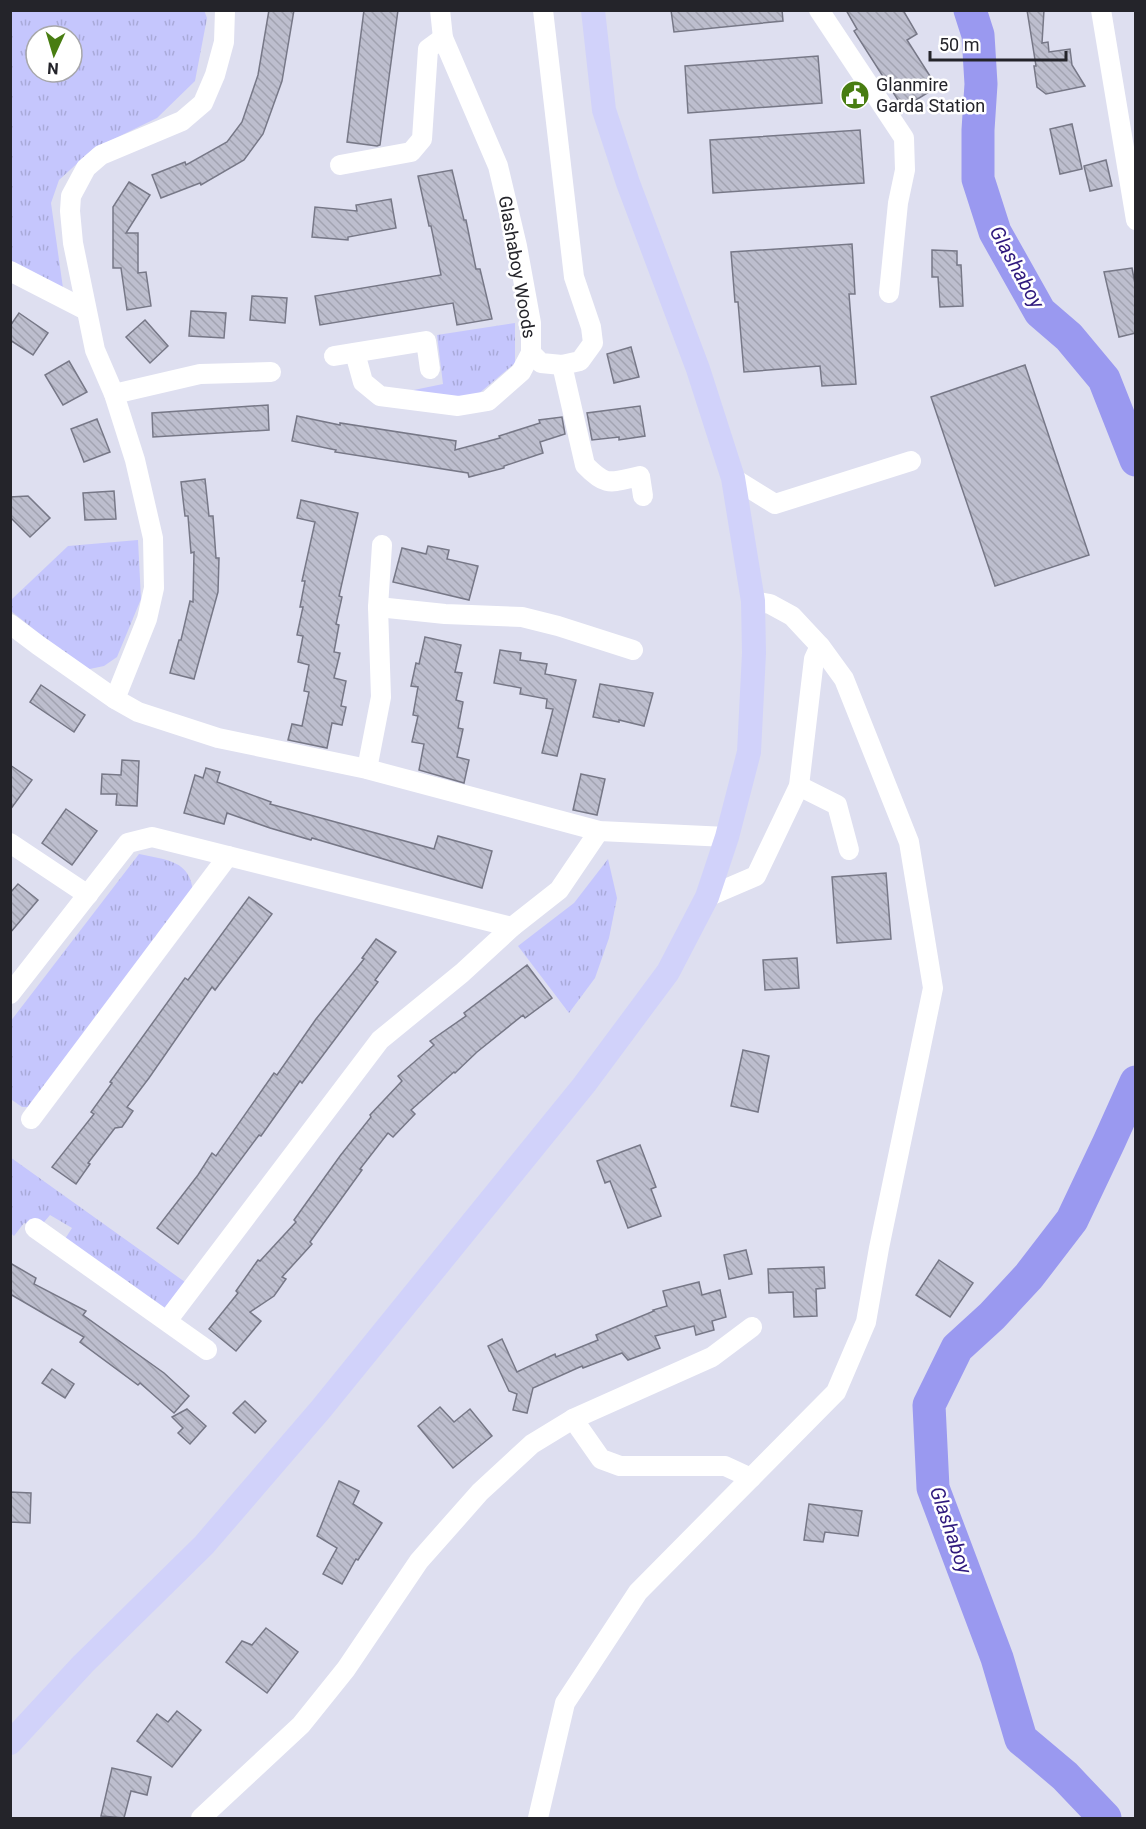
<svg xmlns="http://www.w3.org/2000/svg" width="1146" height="1829" font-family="Roboto,sans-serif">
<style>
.grass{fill:url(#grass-tufts);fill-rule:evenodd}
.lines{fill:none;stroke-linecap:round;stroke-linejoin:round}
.river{stroke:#9a99f0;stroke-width:33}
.building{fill:url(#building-back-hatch);stroke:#777887;stroke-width:1.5}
.minor{stroke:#fff;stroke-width:20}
.major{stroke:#d1d2fa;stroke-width:24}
.labels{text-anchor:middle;stroke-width:5;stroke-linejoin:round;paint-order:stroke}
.poi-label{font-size:18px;fill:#24242a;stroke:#fff;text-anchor:start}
.street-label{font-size:18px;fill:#24242a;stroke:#fff}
.water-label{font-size:20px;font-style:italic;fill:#2f197d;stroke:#fff}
</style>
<defs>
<pattern id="grass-tufts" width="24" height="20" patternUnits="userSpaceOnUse" patternTransform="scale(1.5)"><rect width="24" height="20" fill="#c5c6fd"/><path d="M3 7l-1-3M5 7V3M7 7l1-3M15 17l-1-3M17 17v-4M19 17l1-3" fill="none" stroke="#a9aad9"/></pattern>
<pattern id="building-back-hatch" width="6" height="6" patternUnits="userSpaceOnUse" patternTransform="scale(1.5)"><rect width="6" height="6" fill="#bdbece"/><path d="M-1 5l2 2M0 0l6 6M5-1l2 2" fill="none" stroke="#a2a3b1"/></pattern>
</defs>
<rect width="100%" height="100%" fill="#dedff0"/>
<g class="grass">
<path d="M 204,10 L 207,18 L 195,81 L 157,118 L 93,149 L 59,180 L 51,203 L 63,288 L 11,261 L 10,11 ZM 36,36 L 72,36 L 72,72 L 36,72 Z"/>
<polygon points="515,323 515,363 477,395 461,400 404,392 443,384 437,335"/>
<polygon points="138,540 141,599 117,657 104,666 85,670 11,611 11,600 68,546"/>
<path d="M 139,854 C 166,860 191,860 193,893 L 30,1107 L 22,1107 L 12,1100 L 11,1101 L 10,1022 Z"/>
<polygon points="608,859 617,898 609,938 595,978 569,1013 518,946 574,903"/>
<polygon points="10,1157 185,1282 162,1312 63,1242 72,1228 50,1215 40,1227 24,1223 14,1236 11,1233"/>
</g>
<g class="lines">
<g class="river">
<polyline points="970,10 978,35 981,84 978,130 978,179 995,232 1040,312 1069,337 1104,379 1136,460"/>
<polyline points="1105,1818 1065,1776 1021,1739 997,1658 933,1488 929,1405 957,1348 992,1316 1029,1276 1072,1220 1109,1142 1136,1082"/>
</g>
</g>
<g class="building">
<polygon points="269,10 294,10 282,81 263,134 244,160 201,185 200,183 161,198 152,175 185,162 186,165 227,142 242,122 258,75"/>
<polygon points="364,10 398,10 380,145 377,146 347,142"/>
<polygon points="671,10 782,10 783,21 674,32"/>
<polygon points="846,10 903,10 917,34 907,40 937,87 903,108 854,31 857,29"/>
<polygon points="1027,10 1044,10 1042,43 1048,42 1049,52 1070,49 1072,65 1085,86 1046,94 1037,87 1034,66 1036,66"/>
<polygon points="818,56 822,103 688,113 685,66"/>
<polygon points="1072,124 1082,169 1060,174 1050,129"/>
<polygon points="860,130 864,183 713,193 710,140"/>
<polygon points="1106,160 1112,186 1090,191 1084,166"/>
<polygon points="452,170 464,220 466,220 476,269 480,269 492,319 457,325 453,303 320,325 315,296 441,275 431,226 429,226 418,176"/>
<polygon points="129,182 150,195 126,233 138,233 138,273 146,272 151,306 127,310 121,268 113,268 113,207"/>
<polygon points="391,199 396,228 348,237 348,240 312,237 315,207 357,211 356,205"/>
<polygon points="852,244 855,294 849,294 856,384 822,386 820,366 744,372 738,302 735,302 731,252"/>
<polygon points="932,250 957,251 957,265 961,265 963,306 940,307 938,277 932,277"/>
<polygon points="1132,268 1136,289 1136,333 1119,337 1104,272"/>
<polygon points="252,296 287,298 285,323 250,320"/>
<polygon points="191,311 226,313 224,338 189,336"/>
<polygon points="19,313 48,333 33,355 10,340 10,326"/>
<polygon points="145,320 168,346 150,363 126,337"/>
<polygon points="631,347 639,377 614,383 607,354"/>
<polygon points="69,361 87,392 63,405 45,375"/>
<polygon points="1025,365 1089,555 995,586 931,397"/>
<polygon points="268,405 269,430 153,437 152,413"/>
<polygon points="640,406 645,436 619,440 619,437 592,440 587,413"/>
<polygon points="297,416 340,425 340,423 456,441 455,450 500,438 499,436 540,423 539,420 562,417 565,434 540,442 543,453 504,466 504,468 469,477 468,473 335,452 336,450 292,441"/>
<polygon points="97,419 110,452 84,462 71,429"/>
<polygon points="205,479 209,516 213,516 216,558 219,558 218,592 194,679 170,673 179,640 181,640 190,601 193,602 194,552 191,553 188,516 185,516 181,482"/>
<polygon points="114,491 116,519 85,520 83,493"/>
<polygon points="28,496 50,518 30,537 10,517 10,497"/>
<polygon points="301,500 358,513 339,596 342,597 336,624 339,625 334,652 340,653 334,678 346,681 341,706 346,707 342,725 332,723 327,748 288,740 292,724 302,726 309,692 304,691 309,665 298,662 303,636 297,635 303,607 300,607 305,581 302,581 315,522 297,518"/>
<polygon points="428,546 449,550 447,559 478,566 469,600 393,582 402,548 426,554"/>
<polygon points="425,637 461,645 455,672 462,673 456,700 463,702 458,728 463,729 457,757 469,760 464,783 419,770 424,744 412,742 418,716 413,715 418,687 411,686 416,663 419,664"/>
<polygon points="500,650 521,653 520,660 547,664 545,674 576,680 557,756 542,753 553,709 546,708 547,699 520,694 521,688 494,683"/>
<polygon points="600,684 653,693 644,726 619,720 619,722 593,717"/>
<polygon points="41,685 85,715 74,732 30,702"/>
<polygon points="122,760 139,761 137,806 116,805 117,794 101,794 102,774 121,775"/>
<polygon points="10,765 32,780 10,810"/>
<polygon points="206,768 220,772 217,782 271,802 270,804 434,849 438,836 492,851 482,888 312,838 311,840 270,828 227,813 224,824 184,813 195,775 203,778"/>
<polygon points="581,774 605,779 597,815 573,810"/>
<polygon points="66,809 97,831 72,865 42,843"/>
<polygon points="886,873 891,939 837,943 832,877"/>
<polygon points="18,884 38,900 10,933 10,893"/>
<polygon points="249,897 272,914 215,990 212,987 149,1078 127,1107 133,1111 122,1127 115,1128 88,1163 90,1164 76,1184 52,1167 94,1114 91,1112 112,1083 110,1082 185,978 188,980"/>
<polygon points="376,939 396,952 375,980 378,982 302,1083 300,1081 261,1136 259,1135 178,1244 157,1228 198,1175 212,1153 216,1156 274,1073 277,1075 316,1019 364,959 362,958"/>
<polygon points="797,958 799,988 765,990 763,960"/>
<polygon points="527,965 552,998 525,1018 523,1015 477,1052 455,1073 454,1072 411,1110 415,1114 393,1137 388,1133 360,1169 362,1170 310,1242 312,1244 282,1277 286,1279 274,1296 250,1312 261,1321 236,1351 209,1329 238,1293 236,1291 258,1260 260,1261 296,1222 294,1220 340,1156 371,1117 370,1115 402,1081 398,1076 434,1045 430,1041 466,1016 464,1013"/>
<polygon points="743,1050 769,1056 758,1112 731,1106"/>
<polygon points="640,1145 656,1187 651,1189 661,1216 628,1228 610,1181 605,1183 597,1161"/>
<polygon points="746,1250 752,1274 729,1279 724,1255"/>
<polygon points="939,1260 973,1283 950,1317 916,1295"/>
<polygon points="10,1263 36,1278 34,1284 86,1311 83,1315 164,1373 189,1396 174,1413 140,1383 138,1385 80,1342 84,1337 10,1294"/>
<polygon points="824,1267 825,1288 816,1289 817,1316 794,1317 793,1292 769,1293 768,1269"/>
<polygon points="699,1282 702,1295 720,1290 726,1317 712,1321 714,1330 696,1335 694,1326 655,1336 660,1348 628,1360 622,1353 583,1368 582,1366 533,1388 527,1413 513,1410 517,1394 509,1391 488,1346 502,1339 517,1372 555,1354 556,1357 598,1340 596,1335 654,1311 653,1310 667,1306 663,1291"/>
<polygon points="52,1369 74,1384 65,1398 42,1383"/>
<polygon points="245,1401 266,1421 255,1433 233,1413"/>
<polygon points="440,1407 454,1422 470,1409 492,1436 453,1468 418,1426"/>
<polygon points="187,1409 206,1426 190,1444 178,1433 183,1428 172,1417"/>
<polygon points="339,1481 359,1491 353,1504 382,1523 358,1560 356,1559 342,1584 323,1574 337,1548 317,1536"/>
<polygon points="10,1492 31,1493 30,1523 10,1522"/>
<polygon points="809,1504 862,1511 858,1536 825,1532 823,1542 804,1540"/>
<polygon points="266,1628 298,1652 267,1693 226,1662 242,1641 252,1645"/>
<polygon points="177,1711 201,1730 172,1767 137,1741 157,1714 168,1722"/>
<polygon points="112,1768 151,1777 147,1795 131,1791 124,1818 101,1816"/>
</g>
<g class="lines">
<g class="minor">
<polyline points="819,10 904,138 905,170 898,203 889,293"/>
<polyline points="1101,10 1136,220"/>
<polyline points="340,165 411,152 422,139 428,49 443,38"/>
<polyline points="10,271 86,310"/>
<polyline points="355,353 363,382 380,396 458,406 488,401 521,372 531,353 531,323 517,246 498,166 443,38 440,10"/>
<polyline points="531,353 541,363 562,365 580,361 593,343 591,327 574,277 543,10"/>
<polyline points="334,356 426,341 430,369"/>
<path d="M 562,365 L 585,465 C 607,488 611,482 640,476 L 643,496"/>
<polyline points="114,394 200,374 271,372"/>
<polyline points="733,478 775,504 911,461"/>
<polyline points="378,607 445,614 522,617 558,626 633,650"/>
<polyline points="10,624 38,645 115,699 138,712 218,738 367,769 599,831 727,837"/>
<polyline points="115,699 147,619 154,588 153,538 135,460 114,394 95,350 73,243 70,211 71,196 86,168 101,155 182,121 203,103 215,75 224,42 225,10"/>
<polyline points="367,769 381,697 378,607 382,545"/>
<polyline points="799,786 837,805 849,850"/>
<polyline points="10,843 88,895"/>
<polyline points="707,897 756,876 799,786 814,659 820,646"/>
<polyline points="10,994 128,843 152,837 512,927"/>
<polyline points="31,1119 228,856"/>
<polyline points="35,1228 207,1350"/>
<polyline points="167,1321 380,1040 462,973 512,927 559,890 599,831"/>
<polyline points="573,1419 601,1459 620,1466 725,1466 751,1478"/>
<polyline points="201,1818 301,1725 346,1669 419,1561 480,1492 532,1444 573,1419 712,1357 752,1327"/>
<polyline points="538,1818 565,1703 638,1592 836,1392 866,1322 879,1248 933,988 909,842 844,679 820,646 792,616 770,604 753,601"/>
</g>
<polyline class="major" points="10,1743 83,1664 204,1545 321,1409 584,1085 668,972 707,897 727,837 749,752 754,653 753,601 733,478 698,369 628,183 604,110 593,10"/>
</g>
<defs>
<g id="civic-disc" transform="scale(1.5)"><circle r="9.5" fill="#487d11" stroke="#fff"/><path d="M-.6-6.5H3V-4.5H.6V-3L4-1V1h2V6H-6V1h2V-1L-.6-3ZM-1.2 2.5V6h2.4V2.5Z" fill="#fff"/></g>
</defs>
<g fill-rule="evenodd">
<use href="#civic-disc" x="855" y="95"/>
</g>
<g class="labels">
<g class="poi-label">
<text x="876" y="91">Glanmire<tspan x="876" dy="21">Garda Station</tspan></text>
</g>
<g class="street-label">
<text transform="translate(517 267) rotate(80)" y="6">Glashaboy Woods</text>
</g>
<g class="water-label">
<text transform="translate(1017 267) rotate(61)" y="7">Glashaboy</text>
<text transform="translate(951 1530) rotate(71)" y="7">Glashaboy</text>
</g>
</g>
<rect width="1146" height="1829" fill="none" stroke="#24242a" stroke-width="24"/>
<g transform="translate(54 54) rotate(184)"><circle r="28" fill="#ffffff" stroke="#a7a7aa" stroke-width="1.5"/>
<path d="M0-4.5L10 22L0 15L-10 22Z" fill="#487d11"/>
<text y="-9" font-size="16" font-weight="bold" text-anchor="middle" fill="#24242a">N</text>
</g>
<path d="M930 51v9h136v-9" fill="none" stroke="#24242a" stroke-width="3"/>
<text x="939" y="51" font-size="18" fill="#24242a" stroke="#ffffff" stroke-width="4.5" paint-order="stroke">50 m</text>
</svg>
